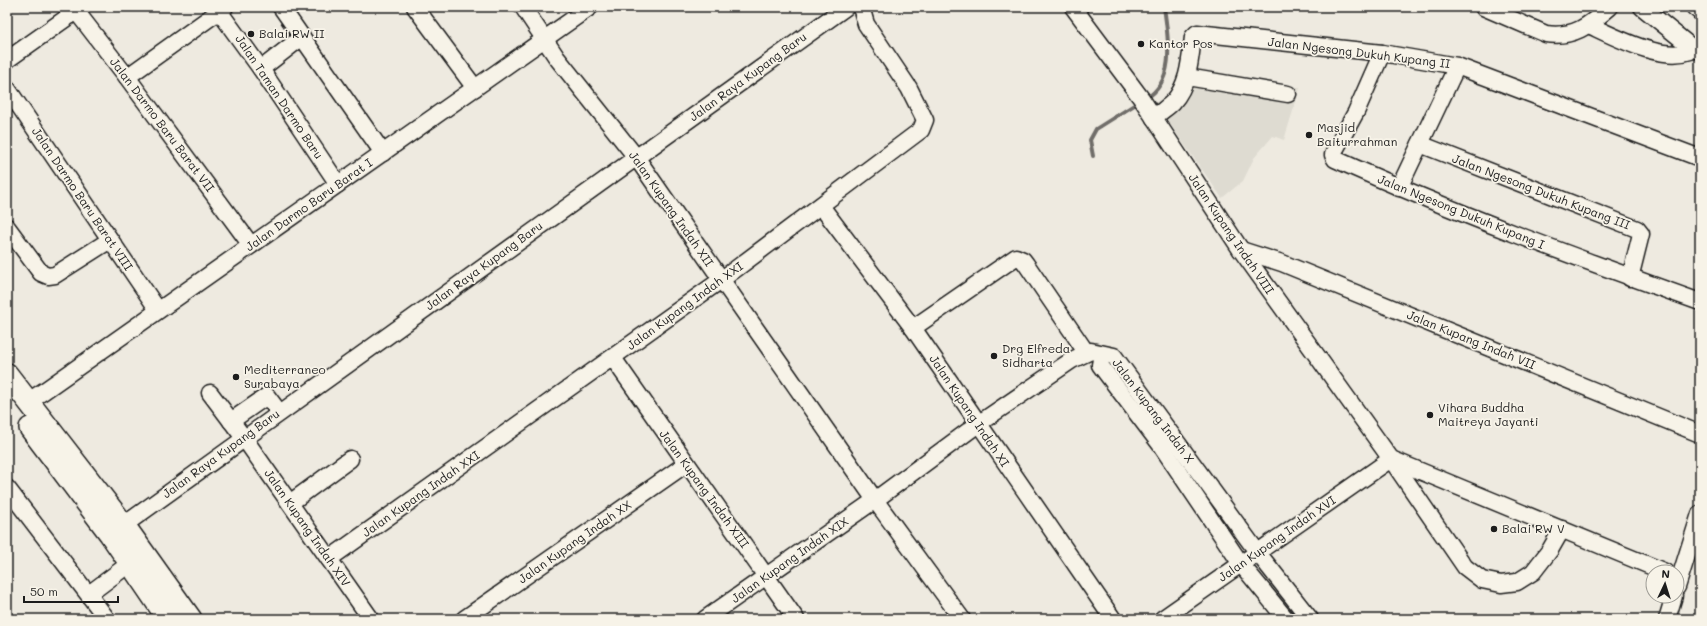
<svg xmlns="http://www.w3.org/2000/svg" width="1707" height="626" font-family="Mali,sans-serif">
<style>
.built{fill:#dedbd1}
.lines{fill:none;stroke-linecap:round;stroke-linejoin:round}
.stream{stroke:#6f6d69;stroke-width:4}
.minor-casing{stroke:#1c1c1c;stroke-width:19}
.major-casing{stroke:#1c1c1c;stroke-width:24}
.minor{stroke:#f7f3e8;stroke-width:16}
.major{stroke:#f7f3e8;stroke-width:21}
.poi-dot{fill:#1c1c1c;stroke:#f7f3e8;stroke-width:1.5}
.labels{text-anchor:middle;stroke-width:3.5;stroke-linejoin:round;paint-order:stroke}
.poi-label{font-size:12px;fill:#1c1c1c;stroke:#f7f3e8;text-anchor:start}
.street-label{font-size:12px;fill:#1c1c1c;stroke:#f7f3e8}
</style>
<rect width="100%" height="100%" fill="#eeeae0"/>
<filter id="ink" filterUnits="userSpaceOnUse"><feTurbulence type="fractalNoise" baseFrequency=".025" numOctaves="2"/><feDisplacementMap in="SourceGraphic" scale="8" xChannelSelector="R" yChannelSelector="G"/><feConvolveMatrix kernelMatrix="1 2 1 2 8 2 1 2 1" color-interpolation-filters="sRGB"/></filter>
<g filter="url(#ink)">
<polygon class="built" points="1186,66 1300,88 1284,140 1273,136 1254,158 1243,181 1222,198 1155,103 1177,88"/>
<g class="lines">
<g class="stream">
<path d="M 1145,99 C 1177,81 1168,38 1164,7"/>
<polyline points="1093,156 1090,140 1096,129 1139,102"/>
</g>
<g class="minor-casing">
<g id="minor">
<polyline points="73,7 127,77 251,245"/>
<polyline points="281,7 383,153"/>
<polyline points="415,7 475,88"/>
<polyline points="523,7 557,58 636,157 875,500 962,619"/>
<polyline points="1073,7 1141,98 1241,250 1391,459 1465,567 1482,580 1501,584 1517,582 1533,572 1550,550 1562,529"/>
<path d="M 1483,7 L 1546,34 C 1575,38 1589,25 1610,7"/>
<polyline points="1642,7 1695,50"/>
<polyline points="1694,7 1700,12"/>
<polyline points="219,11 261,69 338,184"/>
<path d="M 1589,25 C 1615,37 1674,69 1700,45"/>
<path d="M 1382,53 L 1356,112 L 1335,150 L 1333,155 L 1335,159 C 1454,213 1577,258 1700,302"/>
<polyline points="7,60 82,7"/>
<polyline points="261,69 302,37"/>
<polyline points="127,77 225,7"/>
<polyline points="1187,77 1288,94"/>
<polyline points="7,88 158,310"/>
<path d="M 1154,118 C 1160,112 1167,108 1173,102 C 1189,84 1190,60 1193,37 L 1197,33 L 1382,53 L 1457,66 L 1700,158"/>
<polyline points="1420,144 1637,229 1641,234 1630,278"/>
<polyline points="1399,188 1457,66"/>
<polyline points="821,206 913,328 1113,619"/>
<polyline points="7,227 41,273 48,276 55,275 110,240"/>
<polyline points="1241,250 1282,263 1700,434"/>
<polyline points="913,328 1016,257 1023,260 1026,264 1086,352"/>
<polyline points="1102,354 1100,365 1160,444 1241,564 1286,619"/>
<polyline points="613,358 796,619"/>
<polyline points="210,393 244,438 371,619"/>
<polyline points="27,402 44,391 590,7"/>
<polyline points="231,421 267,396 279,412"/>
<polyline points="1391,459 1665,572"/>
<polyline points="7,488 107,619"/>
<polyline points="290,503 350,459"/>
<polyline points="124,525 846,7"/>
<polyline points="329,559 721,280 921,130 925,120 909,88 866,24 861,7"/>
<polyline points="1677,587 1700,514"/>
<polyline points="89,594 129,564"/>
<polyline points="464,619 686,464"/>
<polyline points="705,619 875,500 978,424 1072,360 1091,351 1114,356 1258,553 1310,619"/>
<polyline points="1162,619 1391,459"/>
<polyline points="1667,619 1674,596"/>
</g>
</g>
<g class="major-casing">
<g id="major">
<polyline points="7,374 124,525 191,619"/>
<polyline points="30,428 110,534 168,619"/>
</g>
</g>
<use href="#minor" class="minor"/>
<use href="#major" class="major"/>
</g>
</g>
<g class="poi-dot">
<circle cx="251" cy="34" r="4"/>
<circle cx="1141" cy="44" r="4"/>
<circle cx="1309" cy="135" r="4"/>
<circle cx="994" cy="356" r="4"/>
<circle cx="236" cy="377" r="4"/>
<circle cx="1430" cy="415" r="4"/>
<circle cx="1494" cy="529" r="4"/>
</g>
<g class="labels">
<g class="poi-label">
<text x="259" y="38">Balai RW II</text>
<text x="1149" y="48">Kantor Pos</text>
<text x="1317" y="132">Masjid<tspan x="1317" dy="14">Baiturrahman</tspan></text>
<text x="1002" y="353">Drg Elfreda<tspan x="1002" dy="14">Sidharta</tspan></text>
<text x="244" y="374">Mediterraneo<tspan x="244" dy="14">Surabaya</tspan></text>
<text x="1438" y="412">Vihara Buddha<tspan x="1438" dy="14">Maitreya Jayanti</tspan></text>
<text x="1502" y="533">Balai RW V</text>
</g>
<g class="street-label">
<text transform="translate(1359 53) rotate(7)" y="4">Jalan Ngesong Dukuh Kupang II</text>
<text transform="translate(748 77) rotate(-36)" y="4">Jalan Raya Kupang Baru</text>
<text transform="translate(279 97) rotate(56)" y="4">Jalan Taman Darmo Baru</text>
<text transform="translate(162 125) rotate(53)" y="4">Jalan Darmo Baru Barat VII</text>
<text transform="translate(1541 192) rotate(21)" y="4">Jalan Ngesong Dukuh Kupang III</text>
<text transform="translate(82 199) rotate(56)" y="4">Jalan Darmo Baru Barat VIII</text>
<text transform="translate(309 205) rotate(-35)" y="4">Jalan Darmo Baru Barat I</text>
<text transform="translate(671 209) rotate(55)" y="4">Jalan Kupang Indah XII</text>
<text transform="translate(1461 212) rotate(22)" y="4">Jalan Ngesong Dukuh Kupang I</text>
<text transform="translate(1231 234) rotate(56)" y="4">Jalan Kupang Indah VIII</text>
<text transform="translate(484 266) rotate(-36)" y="4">Jalan Raya Kupang Baru</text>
<text transform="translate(685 306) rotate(-36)" y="4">Jalan Kupang Indah XXI</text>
<text transform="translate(1471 340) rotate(22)" y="4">Jalan Kupang Indah VII</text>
<text transform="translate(969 411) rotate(56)" y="4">Jalan Kupang Indah XI</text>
<text transform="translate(1153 411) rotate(53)" y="4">Jalan Kupang Indah X</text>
<text transform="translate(221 454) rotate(-36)" y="4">Jalan Raya Kupang Baru</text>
<text transform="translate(704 489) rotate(54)" y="4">Jalan Kupang Indah XIII</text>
<text transform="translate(421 494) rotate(-35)" y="4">Jalan Kupang Indah XXI</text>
<text transform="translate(307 528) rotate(55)" y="4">Jalan Kupang Indah XIV</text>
<text transform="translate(1277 539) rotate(-35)" y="4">Jalan Kupang Indah XVI</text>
<text transform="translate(575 542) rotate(-35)" y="4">Jalan Kupang Indah XX</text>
<text transform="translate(790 560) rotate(-35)" y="4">Jalan Kupang Indah XIX</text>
</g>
</g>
<rect width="1707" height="626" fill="none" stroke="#f7f3e8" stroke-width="24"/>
<rect x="12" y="12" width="1683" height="602" fill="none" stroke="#1c1c1c" stroke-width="1.5" filter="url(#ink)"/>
<g transform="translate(1665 584) rotate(4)"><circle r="19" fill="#f7f3e8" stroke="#9f9d96"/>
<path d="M0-3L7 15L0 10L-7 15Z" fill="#1c1c1c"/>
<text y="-6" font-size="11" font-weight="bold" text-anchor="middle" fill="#1c1c1c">N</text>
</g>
<path d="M24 596v6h94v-6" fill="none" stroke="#1c1c1c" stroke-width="2"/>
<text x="30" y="596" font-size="12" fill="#1c1c1c" stroke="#f7f3e8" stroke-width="3" paint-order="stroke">50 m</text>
</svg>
